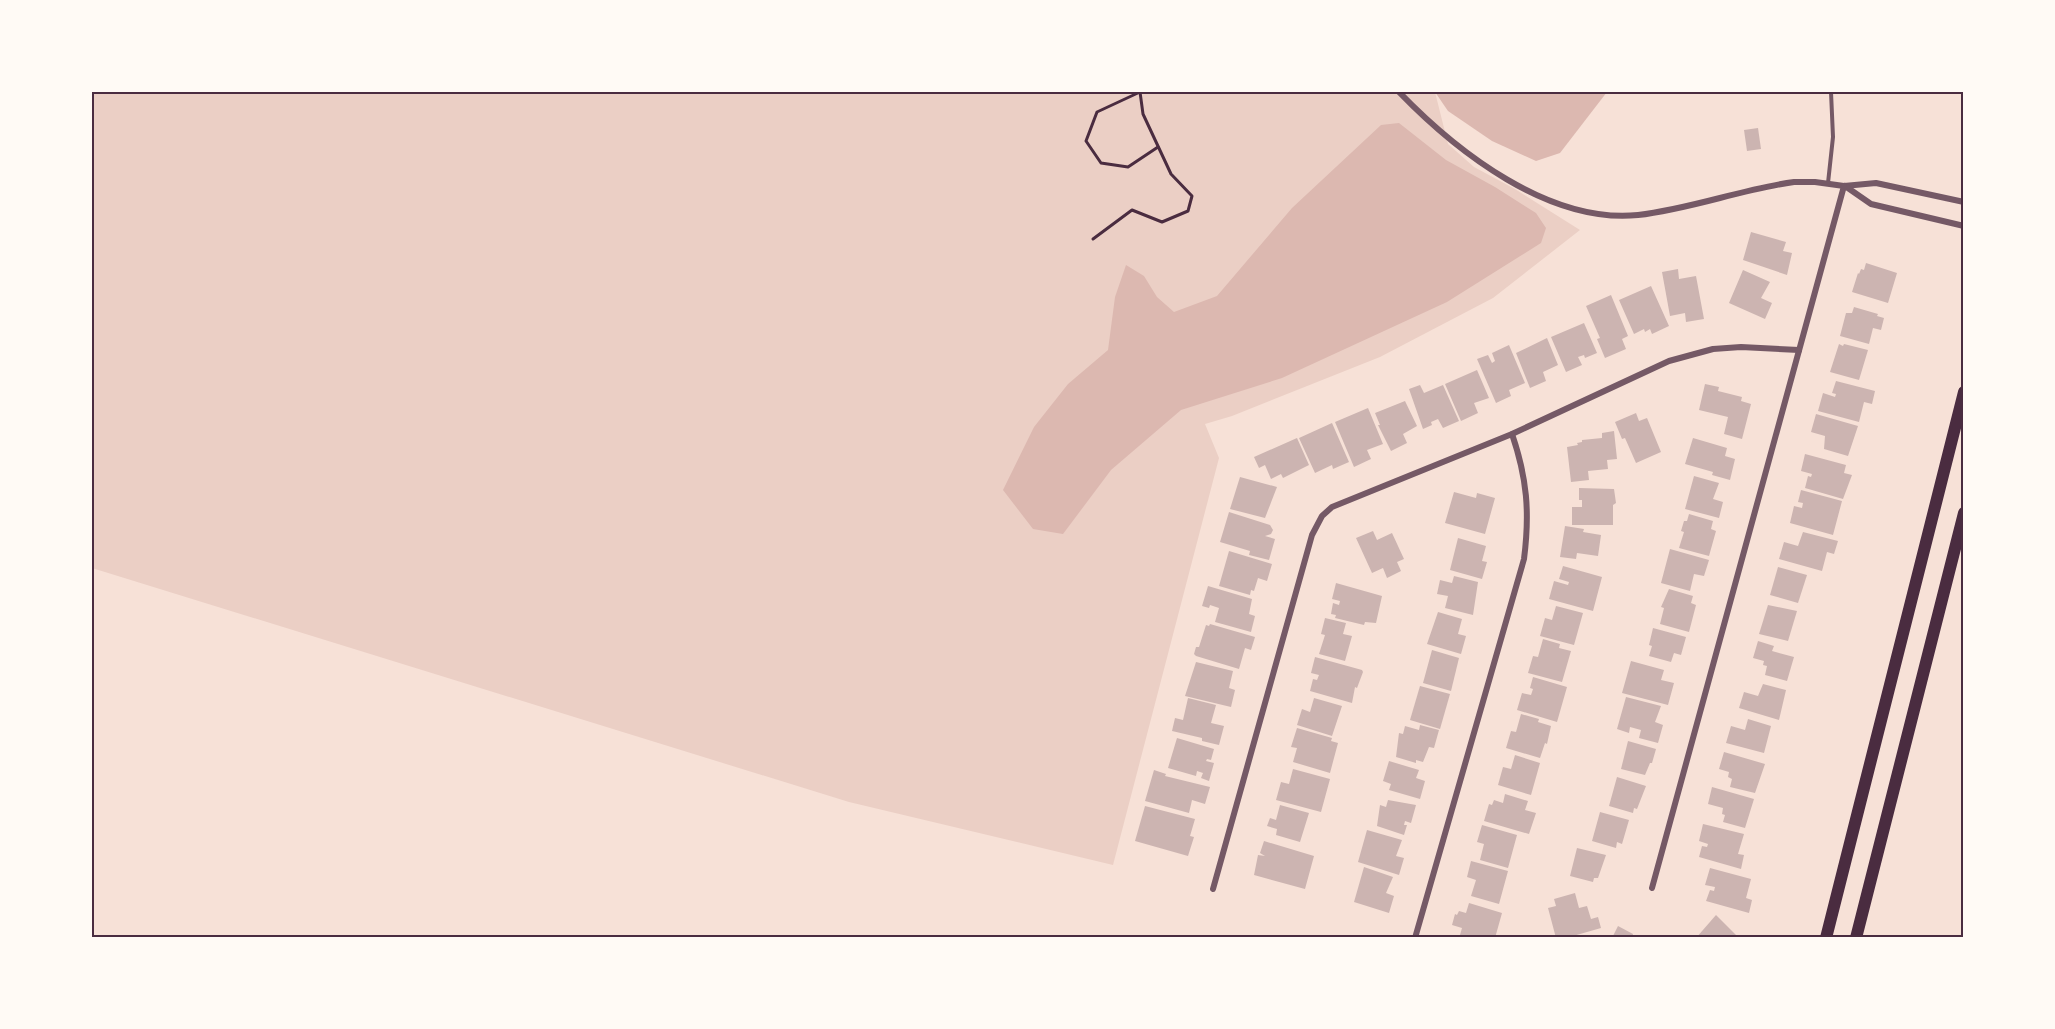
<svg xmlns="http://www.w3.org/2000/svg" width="2055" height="1029" font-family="Helvetica,sans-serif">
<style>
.green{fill:#ebcfc5}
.water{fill:#dcb8b0}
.building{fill:#ccb4b1}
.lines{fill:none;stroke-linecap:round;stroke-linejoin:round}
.path{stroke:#4a2c40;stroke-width:3}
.service{stroke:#755966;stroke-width:4}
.minor{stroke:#755966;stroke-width:6}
.trunk{stroke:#4a2c40;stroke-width:12}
.neatline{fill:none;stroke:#4a2c40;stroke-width:2}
</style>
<rect width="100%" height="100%" fill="#f7e1d7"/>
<polygon class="green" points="92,92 1435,92 1448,144 1474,167 1515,189 1580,230 1493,298 1380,357 1232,416 1205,424 1219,458 1113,865 849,802 92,568"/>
<g class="water">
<polygon points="1435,92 1607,92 1560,153 1536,161 1492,141 1448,111"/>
<polygon points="1399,123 1446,160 1495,187 1536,213 1546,228 1541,243 1447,302 1282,378 1181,410 1111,470 1063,534 1033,529 1003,490 1034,427 1068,384 1108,350 1115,297 1126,265 1144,276 1157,297 1174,312 1217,296 1292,208 1381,125"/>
</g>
<g class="building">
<polygon points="1758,128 1761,149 1747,151 1744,130"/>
<polygon points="1751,232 1786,242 1783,251 1792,253 1787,275 1743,260"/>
<polygon points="1866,263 1897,273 1888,303 1852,292 1858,273 1859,274 1861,269 1864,270"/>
<polygon points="1678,269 1679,279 1696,276 1704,319 1686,322 1685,313 1670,316 1662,272"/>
<polygon points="1743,270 1770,282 1761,298 1772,303 1765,319 1729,303"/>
<polygon points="1651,286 1669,326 1652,334 1650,329 1645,332 1644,329 1634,334 1619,300"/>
<polygon points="1611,295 1628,336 1622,339 1626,349 1605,358 1597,339 1600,338 1586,306"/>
<polygon points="1854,307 1878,314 1877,316 1884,318 1881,330 1873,328 1869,344 1840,336 1846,313 1852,313"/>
<polygon points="1584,323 1597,353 1585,358 1584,355 1578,357 1582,365 1566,372 1551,337"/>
<polygon points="1547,338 1558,365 1543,372 1546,381 1530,388 1516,353"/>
<polygon points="1839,344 1843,346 1844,344 1868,350 1859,380 1830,372"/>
<polygon points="1509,345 1525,383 1509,390 1511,396 1496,403 1477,359 1488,355 1492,363 1495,361 1492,353"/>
<polygon points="1477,370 1489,398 1474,403 1478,413 1461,421 1445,384"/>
<polygon points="1836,381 1875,391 1872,404 1864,402 1859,422 1818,411 1823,393 1835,397 1836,394 1832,393"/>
<polygon points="1705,384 1719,387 1718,391 1742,397 1741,401 1751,404 1742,439 1724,434 1728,417 1699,410"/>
<polygon points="1420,385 1424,393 1443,385 1459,421 1443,428 1438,419 1431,422 1432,425 1423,429 1409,389"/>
<polygon points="1405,401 1417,426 1403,434 1407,443 1391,451 1378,425 1380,425 1375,413"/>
<polygon points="1368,408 1383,444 1367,450 1371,459 1354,467 1335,422"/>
<polygon points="1636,413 1639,421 1647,418 1661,452 1636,463 1625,438 1622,439 1615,422"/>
<polygon points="1816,414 1858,426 1848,456 1824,449 1825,436 1811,432"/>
<polygon points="1332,423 1349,462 1333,469 1332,465 1315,473 1299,438"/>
<polygon points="1614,431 1617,459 1607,460 1608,469 1588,471 1589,480 1571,482 1567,447 1578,445 1577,443 1582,442 1582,440 1602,438 1602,433"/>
<polygon points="1297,438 1309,465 1283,478 1281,474 1271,479 1265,465 1259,468 1254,457"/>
<polygon points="1693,438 1727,448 1725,456 1735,459 1730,480 1712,475 1713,472 1685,464"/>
<polygon points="1805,454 1846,465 1844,473 1852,475 1843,499 1805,488 1808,476 1811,477 1812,474 1801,471"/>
<polygon points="1694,476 1719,483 1713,499 1723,502 1719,518 1685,509"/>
<polygon points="1240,477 1277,487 1265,518 1230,509"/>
<polygon points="1579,488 1614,489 1616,503 1613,505 1613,525 1572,525 1572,507 1582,507 1582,500 1579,500"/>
<polygon points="1801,490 1842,501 1833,535 1790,523 1794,506 1802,508 1803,503 1798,502"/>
<polygon points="1454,492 1476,498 1477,493 1495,498 1485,534 1445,523"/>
<polygon points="1229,512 1270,525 1273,530 1271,534 1265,536 1275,539 1269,560 1249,555 1250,551 1220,542"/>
<polygon points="1689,514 1713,521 1711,529 1716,531 1709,556 1679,548 1684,532 1681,531 1684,521 1687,521"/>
<polygon points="1565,526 1584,529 1583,532 1601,535 1598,556 1577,553 1576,559 1560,557"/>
<polygon points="1373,531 1377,540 1392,533 1404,559 1397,562 1401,571 1387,578 1383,568 1372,573 1356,538"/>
<polygon points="1803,532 1838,541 1834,554 1827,552 1822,571 1779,559 1784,542 1798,546"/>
<polygon points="1458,538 1486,546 1482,561 1487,562 1482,579 1450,570"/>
<polygon points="1670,549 1709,560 1704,576 1694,574 1690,591 1661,583"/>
<polygon points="1229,551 1272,564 1267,581 1258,578 1254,591 1251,590 1250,595 1219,586"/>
<polygon points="1563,566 1602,577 1593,611 1549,599 1554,581 1568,585 1569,582 1559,579"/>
<polygon points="1778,567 1807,575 1798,603 1770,595"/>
<polygon points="1454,576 1478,582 1473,615 1445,608 1448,596 1437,594 1440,580 1452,583"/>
<polygon points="1336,583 1382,596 1376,623 1365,622 1364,625 1335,618 1336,615 1331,614 1333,603 1339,605 1340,601 1332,599"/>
<polygon points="1208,586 1252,599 1249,614 1255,616 1251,632 1215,622 1219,608 1210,605 1209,608 1202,606"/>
<polygon points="1669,589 1693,596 1691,603 1696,605 1689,632 1660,624 1664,608 1661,607"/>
<polygon points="1768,605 1797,611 1788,641 1759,634"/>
<polygon points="1556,606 1583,613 1574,645 1540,636 1545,618 1552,620"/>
<polygon points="1438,612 1462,619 1458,634 1466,636 1461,654 1427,644"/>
<polygon points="1325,618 1346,623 1343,634 1352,636 1345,661 1319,654 1325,635 1321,634"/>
<polygon points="1210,624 1255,637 1251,650 1245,648 1239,669 1196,656 1194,654 1196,647 1199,647 1206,625 1209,626"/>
<polygon points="1653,628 1686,637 1681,655 1674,653 1671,662 1649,656 1652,646 1649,645"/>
<polygon points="1543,639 1560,644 1559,648 1571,651 1562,682 1528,673 1533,656 1538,657"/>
<polygon points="1758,641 1774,646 1772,651 1794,657 1787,681 1765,675 1767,666 1763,665 1764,661 1753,658"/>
<polygon points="1432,650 1459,658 1451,691 1423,683"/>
<polygon points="1315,657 1362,670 1363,672 1357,688 1355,687 1352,703 1310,691 1313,679 1317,680 1319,675 1311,673"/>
<polygon points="1631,661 1664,670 1661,680 1674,683 1668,705 1622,693"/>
<polygon points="1196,662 1233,671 1229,688 1235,690 1231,707 1185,696"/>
<polygon points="1533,677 1567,687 1557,722 1517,710 1522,693 1531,695 1533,689 1530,688"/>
<polygon points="1763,684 1786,690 1779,720 1739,708 1744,692 1758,696"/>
<polygon points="1420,686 1450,694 1440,729 1410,720"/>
<polygon points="1626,697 1661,706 1655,722 1663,725 1658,743 1639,738 1641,730 1630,727 1629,733 1617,729"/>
<polygon points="1188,698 1216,705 1211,723 1224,726 1219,745 1202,741 1202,738 1172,731 1175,718 1183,720"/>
<polygon points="1314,698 1342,706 1332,736 1297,725 1302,709 1310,712"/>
<polygon points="1521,714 1539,719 1538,722 1551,726 1547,744 1545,743 1540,758 1506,748 1511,731 1516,732"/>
<polygon points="1748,719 1771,726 1764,753 1726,743 1731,726 1745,730"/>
<polygon points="1420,725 1439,730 1434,748 1429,747 1423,762 1416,760 1416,763 1396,757 1399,733 1403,734 1405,726 1419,730"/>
<polygon points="1297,728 1332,738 1331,741 1338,743 1330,773 1293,762 1297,748 1291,747"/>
<polygon points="1177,738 1214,749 1211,760 1207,759 1206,761 1214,763 1209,781 1201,778 1203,773 1197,771 1196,776 1168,768"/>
<polygon points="1628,741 1656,749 1652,763 1650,763 1645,775 1621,769"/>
<polygon points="1724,752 1765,764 1755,793 1730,787 1732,779 1728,777 1729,772 1719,769"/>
<polygon points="1515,755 1540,763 1531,795 1498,785 1503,767 1511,769"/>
<polygon points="1389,761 1419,770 1416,778 1425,781 1420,799 1389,790 1391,784 1383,781"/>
<polygon points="1293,769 1330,779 1321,812 1276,800 1281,782 1289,784"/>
<polygon points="1154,770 1166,774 1165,776 1210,787 1205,804 1192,800 1189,813 1145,801"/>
<polygon points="1617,777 1646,786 1637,809 1634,808 1633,813 1609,806"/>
<polygon points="1712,787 1754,799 1745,828 1723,822 1725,815 1722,814 1723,808 1708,804"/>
<polygon points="1505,794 1528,801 1525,810 1536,813 1529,834 1484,821 1489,804 1492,805 1494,800 1503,803"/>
<polygon points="1388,800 1416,805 1411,823 1405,821 1404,825 1407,825 1404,835 1377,826 1380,805 1386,807"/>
<polygon points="1280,805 1309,813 1300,842 1276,835 1277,829 1267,826 1270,818 1276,820"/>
<polygon points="1145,806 1195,819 1190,836 1194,837 1188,856 1135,841"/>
<polygon points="1600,812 1629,820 1622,844 1617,842 1616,848 1592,841"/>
<polygon points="1703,824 1744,834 1738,854 1744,855 1741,869 1699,857 1702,846 1707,847 1708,844 1699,841"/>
<polygon points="1482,825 1517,835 1508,868 1480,860 1484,844 1477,842"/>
<polygon points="1367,830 1402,840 1396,856 1404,858 1399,875 1358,862"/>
<polygon points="1264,841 1314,856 1305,889 1254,875 1258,855 1265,856 1260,853"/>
<polygon points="1577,848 1606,855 1598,878 1594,878 1593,882 1570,876"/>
<polygon points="1471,861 1508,871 1499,904 1471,896 1476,880 1467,877"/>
<polygon points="1364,867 1393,877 1386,893 1394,896 1389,913 1354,902"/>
<polygon points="1710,868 1751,879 1746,898 1752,900 1749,913 1706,901 1710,890 1714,891 1715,887 1705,885"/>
<polygon points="1575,893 1579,908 1587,906 1591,919 1598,917 1601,928 1566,938 1556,938 1548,908 1556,906 1554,899"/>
<polygon points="1469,903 1502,913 1495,938 1468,938 1460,935 1462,928 1452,925 1455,914 1457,915 1459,911 1466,913"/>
<polygon points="1716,915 1737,936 1736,938 1696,938"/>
<polygon points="1618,926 1633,934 1632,938 1612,938"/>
</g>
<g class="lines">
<g class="path">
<polyline points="1140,92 1097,112 1086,141 1101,163 1128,167 1158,147"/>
<polyline points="1093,239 1132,210 1162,222 1188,211 1192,196 1171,174 1143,114 1140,92"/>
</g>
<polyline class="service" points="1828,183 1833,137 1831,92"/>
<g class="minor">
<path d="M 1399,92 C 1457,152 1549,224 1638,215 C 1691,209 1742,189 1794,182 L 1815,182 L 1844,186 L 1876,183 L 1964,202"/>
<polyline points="1845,186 1871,204 1964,226"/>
<polyline points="1652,888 1844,186"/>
<polyline points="1213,889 1312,535 1322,516 1332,507 1512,434 1669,361 1713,349 1741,347 1799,350"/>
<path d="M 1415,938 L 1524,559 C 1530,512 1527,478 1512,434"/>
</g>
<g class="trunk">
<polyline points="1826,938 1964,392"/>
<polyline points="1856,938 1964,513"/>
</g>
</g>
<rect width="2055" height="1029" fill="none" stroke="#fffaf5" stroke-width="186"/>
<rect x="93" y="93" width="1869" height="843" class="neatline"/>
</svg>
